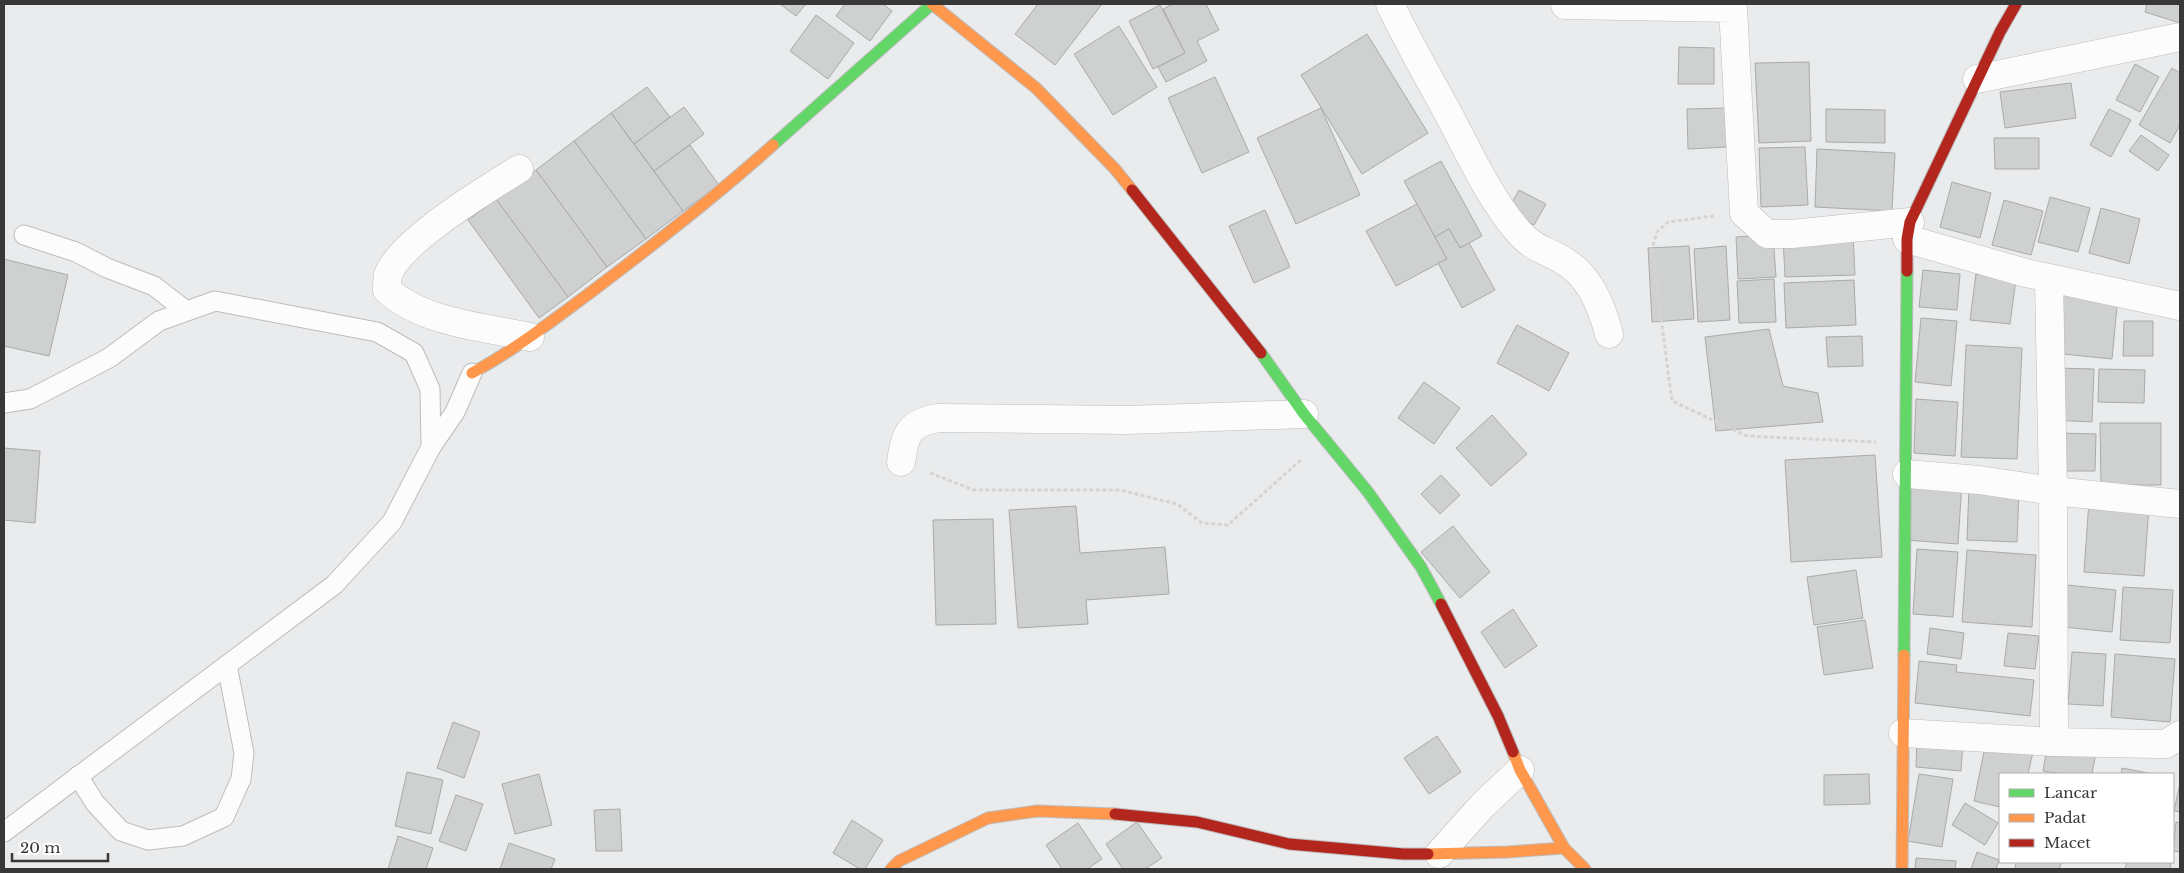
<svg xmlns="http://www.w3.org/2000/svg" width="2184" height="873" font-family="'Libre Baskerville',serif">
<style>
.building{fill:#cfd0d0;stroke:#a9aaab}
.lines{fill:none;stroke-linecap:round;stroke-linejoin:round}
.lane-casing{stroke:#bcbdbe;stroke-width:21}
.street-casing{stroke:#bcbdbe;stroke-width:29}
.fast-casing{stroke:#bcbdbe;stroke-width:13}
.slow-casing{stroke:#bcbdbe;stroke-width:13}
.jam-casing{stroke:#bcbdbe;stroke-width:13}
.path{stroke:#d4d4d5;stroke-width:3;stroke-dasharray:4 2.5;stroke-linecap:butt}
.lane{stroke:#fcfcfc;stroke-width:19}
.street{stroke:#fcfcfc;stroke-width:28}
.fast{stroke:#63d668;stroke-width:11}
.slow{stroke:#ff974d;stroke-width:11}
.jam{stroke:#b3261e;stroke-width:11}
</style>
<rect width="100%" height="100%" fill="#eaebec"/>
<g class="building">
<polygon points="780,4 806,4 796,16"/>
<polygon points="845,4 883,4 892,11 870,41 836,16"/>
<polygon points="1038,4 1102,4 1055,65 1015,34"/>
<polygon points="1173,4 1206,4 1219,30 1197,41 1207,61 1166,82 1158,67 1185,53 1163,9"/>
<polygon points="2147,4 2180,4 2180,23 2145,12"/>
<polygon points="1160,5 1185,53 1153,69 1129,21"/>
<polygon points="816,15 854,43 828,79 790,51"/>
<polygon points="1119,26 1157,87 1113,115 1074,54"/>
<polygon points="1367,34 1428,133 1362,174 1301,75"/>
<polygon points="1679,47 1714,48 1714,84 1678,84"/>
<polygon points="1809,62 1811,141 1759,143 1755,63"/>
<polygon points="2135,64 2159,77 2140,112 2116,100"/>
<polygon points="2172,68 2180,73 2180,125 2170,143 2139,125"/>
<polygon points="1215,77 1249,152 1202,173 1168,98"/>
<polygon points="2071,83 2076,118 2005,128 2000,92"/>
<polygon points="647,87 670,117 634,144 611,113"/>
<polygon points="684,107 704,134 654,171 634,144"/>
<polygon points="1321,108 1360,195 1296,224 1257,138"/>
<polygon points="1725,108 1727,147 1688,149 1687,109"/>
<polygon points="1826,109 1885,110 1885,143 1826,142"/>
<polygon points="2109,109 2131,120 2111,157 2090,145"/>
<polygon points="611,113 683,211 646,239 574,141"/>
<polygon points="2141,135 2169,155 2158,171 2129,151"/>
<polygon points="1994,138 2039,138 2039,169 1995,169"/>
<polygon points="574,141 646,239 607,267 536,170"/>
<polygon points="690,145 719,185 683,211 654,171"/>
<polygon points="1805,147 1808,205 1761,207 1759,148"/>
<polygon points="1817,149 1895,153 1892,211 1815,207"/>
<polygon points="1441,161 1482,236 1460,248 1449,229 1435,237 1404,181"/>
<polygon points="536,170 607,267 568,297 496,199"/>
<polygon points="1952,182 1991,193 1980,238 1940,227"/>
<polygon points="1519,190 1546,204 1534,225 1507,211"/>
<polygon points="2050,197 2090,208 2078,252 2038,242"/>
<polygon points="496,199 568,297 539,318 468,220"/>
<polygon points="2004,200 2043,211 2031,255 1992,245"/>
<polygon points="1417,204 1447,259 1396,286 1366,231"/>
<polygon points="2101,208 2140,219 2129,264 2089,253"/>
<polygon points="1265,210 1290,267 1254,283 1229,226"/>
<polygon points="1449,229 1460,248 1469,243 1495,290 1462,308 1438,263 1447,259 1435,237"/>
<polygon points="1773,235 1776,277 1738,279 1736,237"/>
<polygon points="1853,235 1855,275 1785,277 1783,237"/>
<polygon points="1689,246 1694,319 1652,322 1648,248"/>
<polygon points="1726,246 1730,320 1698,322 1694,249"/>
<polygon points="4,259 68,275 49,356 4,346"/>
<polygon points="1923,270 1960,274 1957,310 1919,307"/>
<polygon points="1976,274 2016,279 2010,324 1970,320"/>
<polygon points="1774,279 1776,322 1739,323 1737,281"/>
<polygon points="1854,280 1856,325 1786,328 1784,283"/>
<polygon points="2059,289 2118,296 2112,359 2053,353"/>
<polygon points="1921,318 1957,321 1951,386 1915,382"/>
<polygon points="2124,321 2153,321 2153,356 2123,356"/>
<polygon points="1517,325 1569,353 1549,391 1497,363"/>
<polygon points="1769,329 1783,386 1818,393 1823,422 1716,431 1705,337"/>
<polygon points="1862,336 1863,366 1828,367 1826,337"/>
<polygon points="1966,345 2022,348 2017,459 1961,457"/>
<polygon points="2055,368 2094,369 2092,422 2053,420"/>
<polygon points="2099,369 2145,370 2144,403 2098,402"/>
<polygon points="1424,382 1460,408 1434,444 1398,418"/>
<polygon points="1916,399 1958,402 1955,456 1914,453"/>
<polygon points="1492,415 1527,454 1491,486 1456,448"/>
<polygon points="2100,423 2161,423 2161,485 2101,485"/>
<polygon points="2059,433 2096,434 2095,471 2058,471"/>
<polygon points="4,448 40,451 35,523 4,520"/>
<polygon points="1875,455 1882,557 1791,562 1785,460"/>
<polygon points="1441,475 1460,495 1440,514 1421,494"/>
<polygon points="1909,479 1962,482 1958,544 1906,540"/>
<polygon points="1969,487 2019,489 2017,542 1967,540"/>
<polygon points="2089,501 2149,506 2144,576 2084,572"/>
<polygon points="1076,506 1080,553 1165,547 1169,594 1086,600 1088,624 1018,628 1009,510"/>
<polygon points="993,519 996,624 936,625 933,520"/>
<polygon points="1453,526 1490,572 1460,598 1421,552"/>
<polygon points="1917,549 1958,552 1953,617 1913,614"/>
<polygon points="1967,550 2036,555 2032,627 1962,622"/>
<polygon points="1856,570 1863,618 1814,625 1807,577"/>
<polygon points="2067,585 2116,590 2112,632 2063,627"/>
<polygon points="2123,587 2173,590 2170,643 2120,640"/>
<polygon points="1513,609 1537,646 1505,668 1481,632"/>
<polygon points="1865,620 1873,668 1824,675 1817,627"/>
<polygon points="1930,628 1964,633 1961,659 1927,654"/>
<polygon points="2008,633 2039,636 2035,669 2004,666"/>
<polygon points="2072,652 2106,654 2103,706 2068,704"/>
<polygon points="2115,654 2175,659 2170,722 2111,717"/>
<polygon points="1919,661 1957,665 1956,672 2034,680 2030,716 1915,703"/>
<polygon points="453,722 480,732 464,778 437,768"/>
<polygon points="1437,736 1461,772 1429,794 1404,758"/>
<polygon points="1917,738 1963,741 1961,771 1916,767"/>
<polygon points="1986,742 2033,752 2028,774 2000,774 2000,807 1974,801"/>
<polygon points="2048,742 2096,752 2092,774 2063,774 2043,771"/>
<polygon points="2122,768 2153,774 2121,774"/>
<polygon points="407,772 443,780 431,834 395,826"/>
<polygon points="539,774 552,825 515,834 502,784"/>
<polygon points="1869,774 1870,804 1824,805 1824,775"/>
<polygon points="1919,774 1953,779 1942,847 1908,841"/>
<polygon points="2180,783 2180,812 2174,811"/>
<polygon points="456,795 483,804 466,851 439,841"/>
<polygon points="1965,803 1998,823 1985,845 1952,825"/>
<polygon points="620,809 622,851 596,851 594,810"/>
<polygon points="852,820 883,840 865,869 860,869 833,853"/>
<polygon points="1137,822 1162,858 1145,869 1123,869 1106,844"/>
<polygon points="2176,822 2180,823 2180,852 2173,851"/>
<polygon points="1078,823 1102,859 1087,869 1062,869 1046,845"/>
<polygon points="398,836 433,848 426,869 388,869"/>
<polygon points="509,843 555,859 551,869 500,869"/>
<polygon points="1977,852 1999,860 1996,869 1971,869"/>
<polygon points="1916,858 1956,861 1955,869 1915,869"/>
<polygon points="2016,862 2062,862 2059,869 2015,869"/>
<polygon points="2127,862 2167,862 2171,863 2170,869 2125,869"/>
</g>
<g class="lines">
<g class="lane-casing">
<g id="lane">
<polyline points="24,235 76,252 107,268 154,286 185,310"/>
<polyline points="4,403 30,399 109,358 159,321 215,301 377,332 414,353 430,389 431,447"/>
<polyline points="78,776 95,803 121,831 148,840 183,836 224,817 241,779 244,753 227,665"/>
<polyline points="4,832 334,585 392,522 431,447 455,412 472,373"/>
</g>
</g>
<g class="street-casing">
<g id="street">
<path d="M 1390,4 C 1408,42 1429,78 1449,115 C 1469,153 1489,197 1517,230 C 1533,249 1544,249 1564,261 C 1589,275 1602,307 1609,334"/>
<polyline points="1565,5 1733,8 1744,213 1767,234 1792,234 1910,222"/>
<polyline points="1977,79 2180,37"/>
<path d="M 519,169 C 487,189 400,241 388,275 C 387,280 387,286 387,290 C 424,323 483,327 530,337"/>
<polyline points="1907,239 2026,273 2180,306"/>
<path d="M 901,462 C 905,434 909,422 939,418 L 1127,420 L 1304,414"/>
<polyline points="1907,474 1979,480 2053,491 2049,279"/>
<polyline points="1903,733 2054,742 2156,744 2166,744 2180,735"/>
<polyline points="2054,742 2053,491 2180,504"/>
<polyline points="1439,854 1482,806 1520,770"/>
</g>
</g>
<g class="fast-casing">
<g id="fast">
<polyline points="773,145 932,4"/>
<polyline points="1261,353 1304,414 1368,492 1421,567 1441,604"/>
<polyline points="1904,655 1907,271"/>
</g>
</g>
<g class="slow-casing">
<g id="slow">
<polyline points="932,4 1036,88 1115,169 1132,190"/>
<path d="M 472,373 C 516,349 555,319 595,289 C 656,243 716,196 773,145"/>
<polyline points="1513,752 1520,770 1564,848 1585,869"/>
<polyline points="1428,854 1507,852 1564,848"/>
<polyline points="891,869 899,861 988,818 1037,811 1115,814"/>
<polyline points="1902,869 1904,655"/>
</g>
</g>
<g class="jam-casing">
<g id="jam">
<polyline points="1132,190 1261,353"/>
<polyline points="1907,271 1907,239 1910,222 2000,32 2016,4"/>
<polyline points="1441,604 1498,716 1513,752"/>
<polyline points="1115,814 1197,822 1289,844 1403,854 1428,854"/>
</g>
</g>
<g class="path">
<polyline points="1714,216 1668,222 1657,232 1652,249 1672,401 1747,436 1876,442"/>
<polyline points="930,473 974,490 1120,490 1177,504 1202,523 1228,525 1302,459"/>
</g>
<use href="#lane" class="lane"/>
<use href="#street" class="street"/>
<use href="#fast" class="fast"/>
<use href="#slow" class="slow"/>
<use href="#jam" class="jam"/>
</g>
<rect width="2184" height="873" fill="none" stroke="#383839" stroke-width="10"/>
<rect x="1999" y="773" width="175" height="90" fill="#ffffff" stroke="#afafb0"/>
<rect x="2009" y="789" width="25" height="8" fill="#63d668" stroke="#afafb0"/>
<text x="2044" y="798" font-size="15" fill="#383839">Lancar</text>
<rect x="2009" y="814" width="25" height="8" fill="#ff974d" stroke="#afafb0"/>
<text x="2044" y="823" font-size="15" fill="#383839">Padat</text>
<rect x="2009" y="839" width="25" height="8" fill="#b3261e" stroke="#afafb0"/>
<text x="2044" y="848" font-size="15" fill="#383839">Macet</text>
<path d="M12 853v8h96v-8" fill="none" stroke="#383839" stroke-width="2.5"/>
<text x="20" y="853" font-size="15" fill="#383839" stroke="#ffffff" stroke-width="4" paint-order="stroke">20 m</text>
</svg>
